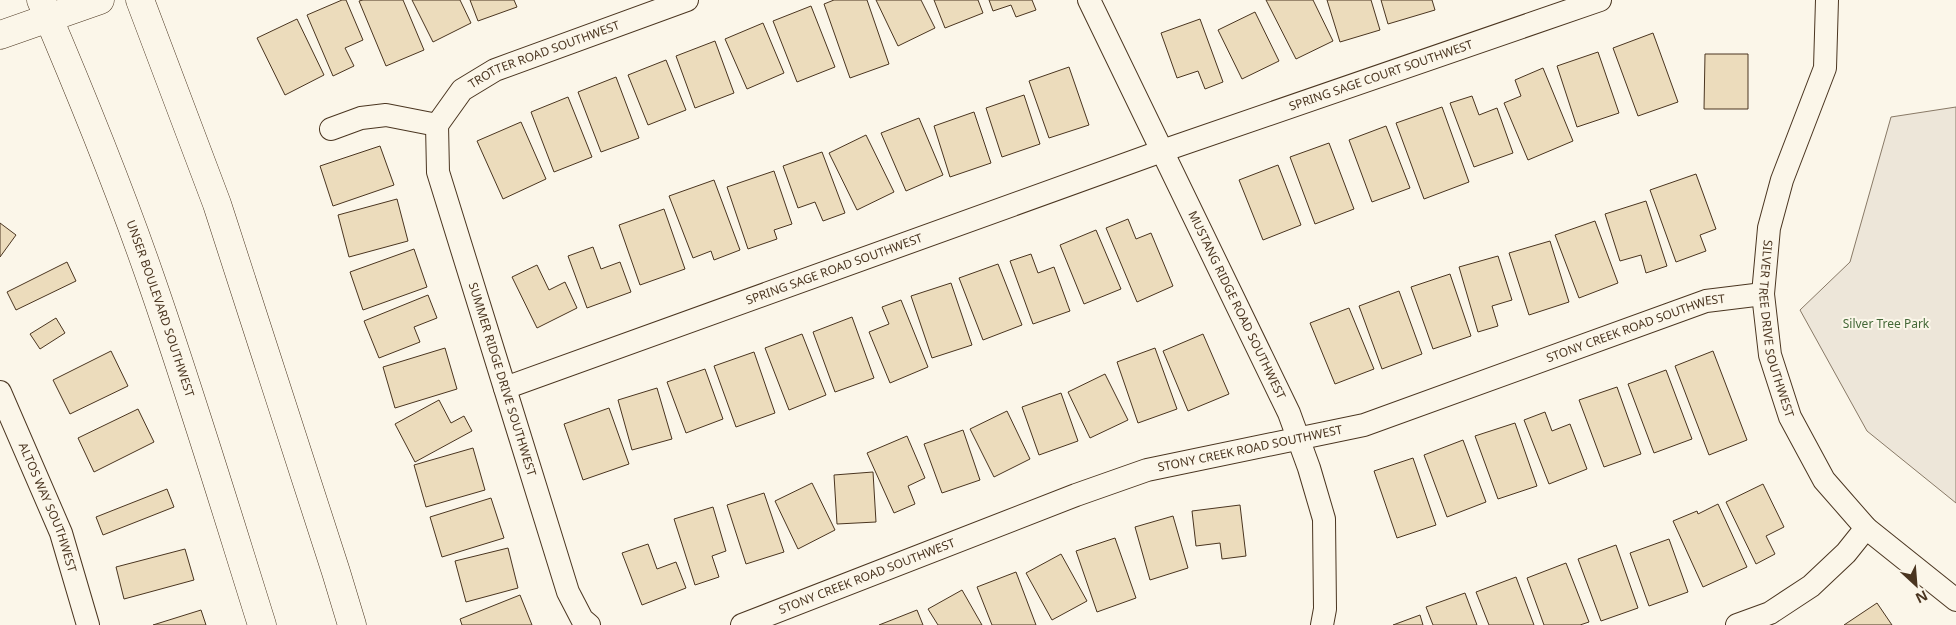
<svg xmlns="http://www.w3.org/2000/svg" width="1956" height="625" font-family="'Noto Sans',sans-serif">
<style>
.green{fill:#ede6d9;stroke:#887966}
.building{fill:#ecdcbc;stroke:#4a3520}
.lines{fill:none;stroke-linecap:round;stroke-linejoin:round}
.minor-casing{stroke:#4a3520;stroke-width:24}
.secondary-casing{stroke:#4a3520;stroke-width:29}
.minor{stroke:#fbf6e9;stroke-width:22}
.secondary{stroke:#fbf6e9;stroke-width:28}
.labels{text-anchor:middle;stroke-width:4;stroke-linejoin:round;paint-order:stroke}
.street-label{font-size:12px;fill:#4a3520;stroke:#fbf6e9}
.park-label{font-size:12px;fill:#436837;stroke:#fbf6e9}
</style>
<rect width="100%" height="100%" fill="#fbf6e9"/>
<polygon class="green" points="1956,107 1956,503 1867,431 1800,310 1850,262 1891,117"/>
<g class="building">
<polygon points="342,0 346,0 363,40 345,48 354,66 333,76 307,15"/>
<polygon points="363,0 403,0 424,50 386,66 359,1"/>
<polygon points="412,0 460,0 471,23 433,42"/>
<polygon points="470,0 514,0 517,7 478,21"/>
<polygon points="834,0 867,0 889,64 850,78 824,4"/>
<polygon points="876,0 921,0 935,28 898,46"/>
<polygon points="934,0 978,0 983,13 945,28"/>
<polygon points="989,0 1032,0 1036,10 1016,17 1011,5 993,11"/>
<polygon points="1266,0 1313,0 1333,41 1296,59"/>
<polygon points="1327,0 1371,0 1380,30 1340,42"/>
<polygon points="1381,0 1432,0 1435,10 1388,24"/>
<polygon points="811,6 835,67 797,82 773,21"/>
<polygon points="1255,12 1279,61 1242,79 1218,30"/>
<polygon points="297,19 324,75 285,95 257,38"/>
<polygon points="1200,19 1223,82 1205,89 1198,71 1177,78 1161,33"/>
<polygon points="763,23 784,73 747,89 725,39"/>
<polygon points="1653,33 1678,102 1638,116 1613,48"/>
<polygon points="715,41 734,93 695,108 676,56"/>
<polygon points="1598,52 1619,113 1577,127 1557,66"/>
<polygon points="1705,54 1748,54 1748,109 1704,109"/>
<polygon points="666,60 686,110 648,125 628,75"/>
<polygon points="1069,67 1089,125 1049,138 1029,81"/>
<polygon points="1543,68 1573,141 1528,160 1504,103 1521,96 1515,80"/>
<polygon points="616,77 639,138 601,152 578,92"/>
<polygon points="1024,95 1040,144 1002,157 986,108"/>
<polygon points="1472,96 1479,115 1497,108 1513,153 1474,167 1450,103"/>
<polygon points="568,97 592,157 554,172 531,112"/>
<polygon points="1442,107 1469,182 1424,199 1396,123"/>
<polygon points="974,112 991,163 950,177 934,126"/>
<polygon points="919,118 943,175 906,191 881,133"/>
<polygon points="521,122 546,179 503,199 477,141"/>
<polygon points="1386,126 1410,188 1372,202 1349,140"/>
<polygon points="866,135 894,192 857,210 829,153"/>
<polygon points="1329,143 1354,209 1315,224 1290,157"/>
<polygon points="380,146 394,185 333,206 320,166"/>
<polygon points="822,152 845,213 823,221 815,202 798,208 783,166"/>
<polygon points="1278,165 1301,225 1263,240 1239,180"/>
<polygon points="774,171 792,224 774,230 777,239 748,249 727,187"/>
<polygon points="1696,174 1716,229 1700,235 1706,251 1676,262 1650,190"/>
<polygon points="714,180 740,250 714,260 711,251 693,258 669,196"/>
<polygon points="397,199 408,241 349,257 338,215"/>
<polygon points="1646,201 1667,266 1646,273 1641,255 1620,261 1605,214"/>
<polygon points="664,209 685,269 640,285 619,225"/>
<polygon points="1128,219 1136,239 1151,233 1173,286 1137,302 1106,228"/>
<polygon points="1595,221 1618,283 1579,298 1555,235"/>
<polygon points="0,223 16,235 0,257"/>
<polygon points="1096,230 1121,289 1084,304 1060,245"/>
<polygon points="1550,241 1569,302 1529,315 1509,253"/>
<polygon points="593,247 601,269 620,262 631,292 587,308 568,256"/>
<polygon points="414,249 427,287 363,310 350,272"/>
<polygon points="1031,254 1038,273 1054,267 1070,311 1033,324 1010,261"/>
<polygon points="1498,256 1512,300 1492,306 1498,326 1478,332 1459,267"/>
<polygon points="67,262 76,281 16,310 7,292"/>
<polygon points="998,264 1022,325 983,340 959,278"/>
<polygon points="537,265 549,290 565,282 577,308 537,328 512,277"/>
<polygon points="1450,274 1471,336 1433,349 1411,287"/>
<polygon points="951,283 972,345 932,358 911,296"/>
<polygon points="1399,291 1422,354 1382,369 1359,306"/>
<polygon points="428,295 437,318 414,327 420,342 379,358 364,321"/>
<polygon points="901,300 928,367 890,383 869,332 889,324 882,307"/>
<polygon points="1349,308 1374,369 1335,384 1310,323"/>
<polygon points="852,317 874,378 835,392 813,332"/>
<polygon points="56,318 65,333 40,349 30,334"/>
<polygon points="802,334 826,395 789,410 765,348"/>
<polygon points="1203,334 1229,394 1188,411 1163,351"/>
<polygon points="445,348 457,389 395,408 383,367"/>
<polygon points="1155,348 1177,409 1138,423 1117,362"/>
<polygon points="111,351 128,386 70,414 53,380"/>
<polygon points="1713,351 1747,440 1709,455 1675,366"/>
<polygon points="754,352 775,413 736,427 714,366"/>
<polygon points="705,369 723,419 686,433 667,382"/>
<polygon points="1666,370 1692,439 1654,453 1628,384"/>
<polygon points="1105,374 1128,420 1090,438 1068,392"/>
<polygon points="1617,387 1641,454 1604,467 1579,400"/>
<polygon points="657,388 672,439 632,450 618,400"/>
<polygon points="1061,393 1078,441 1039,455 1022,407"/>
<polygon points="439,400 451,423 464,416 472,431 415,462 395,424"/>
<polygon points="609,408 629,464 583,480 564,424"/>
<polygon points="138,409 154,442 94,472 78,438"/>
<polygon points="1007,411 1030,459 994,477 970,429"/>
<polygon points="1545,412 1552,431 1570,424 1587,469 1549,484 1524,420"/>
<polygon points="1515,423 1537,486 1498,499 1475,436"/>
<polygon points="963,430 980,480 942,493 924,444"/>
<polygon points="907,436 925,478 908,486 915,504 894,513 867,453"/>
<polygon points="1463,440 1486,502 1447,517 1424,455"/>
<polygon points="473,448 485,490 426,507 414,465"/>
<polygon points="1413,458 1436,525 1397,538 1374,471"/>
<polygon points="873,472 876,522 837,524 834,475"/>
<polygon points="812,483 835,530 798,549 775,501"/>
<polygon points="1763,484 1784,527 1766,536 1775,554 1756,564 1726,502"/>
<polygon points="167,489 174,507 103,535 96,517"/>
<polygon points="764,493 784,552 746,564 727,505"/>
<polygon points="491,498 504,538 442,557 430,517"/>
<polygon points="1718,504 1747,567 1703,587 1673,521 1697,511 1698,514"/>
<polygon points="1240,505 1246,556 1222,559 1220,543 1196,546 1192,511"/>
<polygon points="713,507 726,551 712,556 719,577 695,585 674,519"/>
<polygon points="1173,516 1188,568 1150,580 1135,527"/>
<polygon points="1115,538 1136,598 1097,612 1076,551"/>
<polygon points="1669,539 1688,592 1649,606 1630,553"/>
<polygon points="648,544 657,569 676,562 686,588 642,605 622,553"/>
<polygon points="1616,545 1638,608 1601,621 1578,559"/>
<polygon points="508,548 518,588 466,602 455,561"/>
<polygon points="185,549 194,580 124,599 116,567"/>
<polygon points="1061,554 1087,601 1052,620 1026,573"/>
<polygon points="1566,563 1589,622 1580,625 1544,625 1527,578"/>
<polygon points="1016,572 1036,625 992,625 977,587"/>
<polygon points="1516,577 1534,625 1489,625 1476,592"/>
<polygon points="962,590 982,625 938,625 928,609"/>
<polygon points="1465,593 1477,625 1433,625 1426,607"/>
<polygon points="520,595 532,625 462,625 460,619"/>
<polygon points="1877,603 1892,625 1844,625"/>
<polygon points="201,610 206,625 153,625"/>
<polygon points="917,610 923,625 879,625"/>
<polygon points="1420,615 1423,625 1393,625"/>
</g>
<g class="lines">
<g class="minor-casing">
<g id="minor">
<path id="s1" d="M 1089,0 L 1289,413 L 1309,468 L 1324,519 L 1325,609 L 1322,625"/>
<path id="s2" d="M 1827,0 L 1825,68 L 1782,180 L 1769,228 L 1763,294 L 1770,355 L 1790,417 L 1824,480 L 1866,528 L 1956,600"/>
<path id="s3" d="M 437,125 L 438,172 L 568,592 L 582,619 L 589,625"/>
<path id="s4" d="M 331,129 L 361,118 L 386,115 L 437,125 L 462,90 L 495,70 L 687,0"/>
<path id="s5" d="M 505,388 L 1162,151 L 1600,0"/>
<path id="s6" d="M 0,392 L 61,533 L 88,625"/>
<path id="s7" d="M 742,625 L 1076,495 L 1147,470 L 1364,425 L 1706,301 L 1763,294"/>
<polyline points="1737,625 1770,613 1811,586 1846,553 1866,528"/>
</g>
</g>
<g class="secondary-casing">
<g id="secondary">
<path id="s8" d="M 41,0 C 79,89 116,179 148,271 C 189,388 225,507 262,625"/>
<polyline points="140,0 217,204 336,572 352,625"/>
<polyline points="0,35 100,0"/>
</g>
</g>
<use href="#minor" class="minor"/>
<use href="#secondary" class="secondary"/>
</g>
<g class="labels">
<g class="street-label">
<text dy="4" stroke="none"><textPath href="#s4" startOffset="242">TROTTER ROAD SOUTHWEST</textPath></text>
<text dy="4" stroke="none"><textPath href="#s5" startOffset="930">SPRING SAGE COURT SOUTHWEST</textPath></text>
<text dy="4" stroke="none"><textPath href="#s5" startOffset="350">SPRING SAGE ROAD SOUTHWEST</textPath></text>
<text dy="4" stroke="none"><textPath href="#s1" startOffset="339">MUSTANG RIDGE ROAD SOUTHWEST</textPath></text>
<text dy="4" stroke="none"><textPath href="#s8" startOffset="331">UNSER BOULEVARD SOUTHWEST</textPath></text>
<text dy="4" stroke="none"><textPath href="#s2" startOffset="340">SILVER TREE DRIVE SOUTHWEST</textPath></text>
<text dy="4" stroke="none"><textPath href="#s7" startOffset="944">STONY CREEK ROAD SOUTHWEST</textPath></text>
<text dy="4" stroke="none"><textPath href="#s3" startOffset="264">SUMMER RIDGE DRIVE SOUTHWEST</textPath></text>
<text dy="4" stroke="none"><textPath href="#s7" startOffset="539">STONY CREEK ROAD SOUTHWEST</textPath></text>
<text dy="4" stroke="none"><textPath href="#s6" startOffset="125">ALTOS WAY SOUTHWEST</textPath></text>
<text dy="4" stroke="none"><textPath href="#s7" startOffset="134">STONY CREEK ROAD SOUTHWEST</textPath></text>
</g>
<g class="park-label">
<text x="1886" y="328">Silver Tree Park</text>
</g>
</g>
<g transform="translate(1916 585) rotate(154)" stroke="#fbf6e9" stroke-width="4" paint-order="stroke">
<path d="M0-4L9 19L0 12L-9 19Z" fill="#4a3520"/>
<text y="-8" font-size="14" font-weight="bold" text-anchor="middle" fill="#4a3520">N</text>
</g>
</svg>
